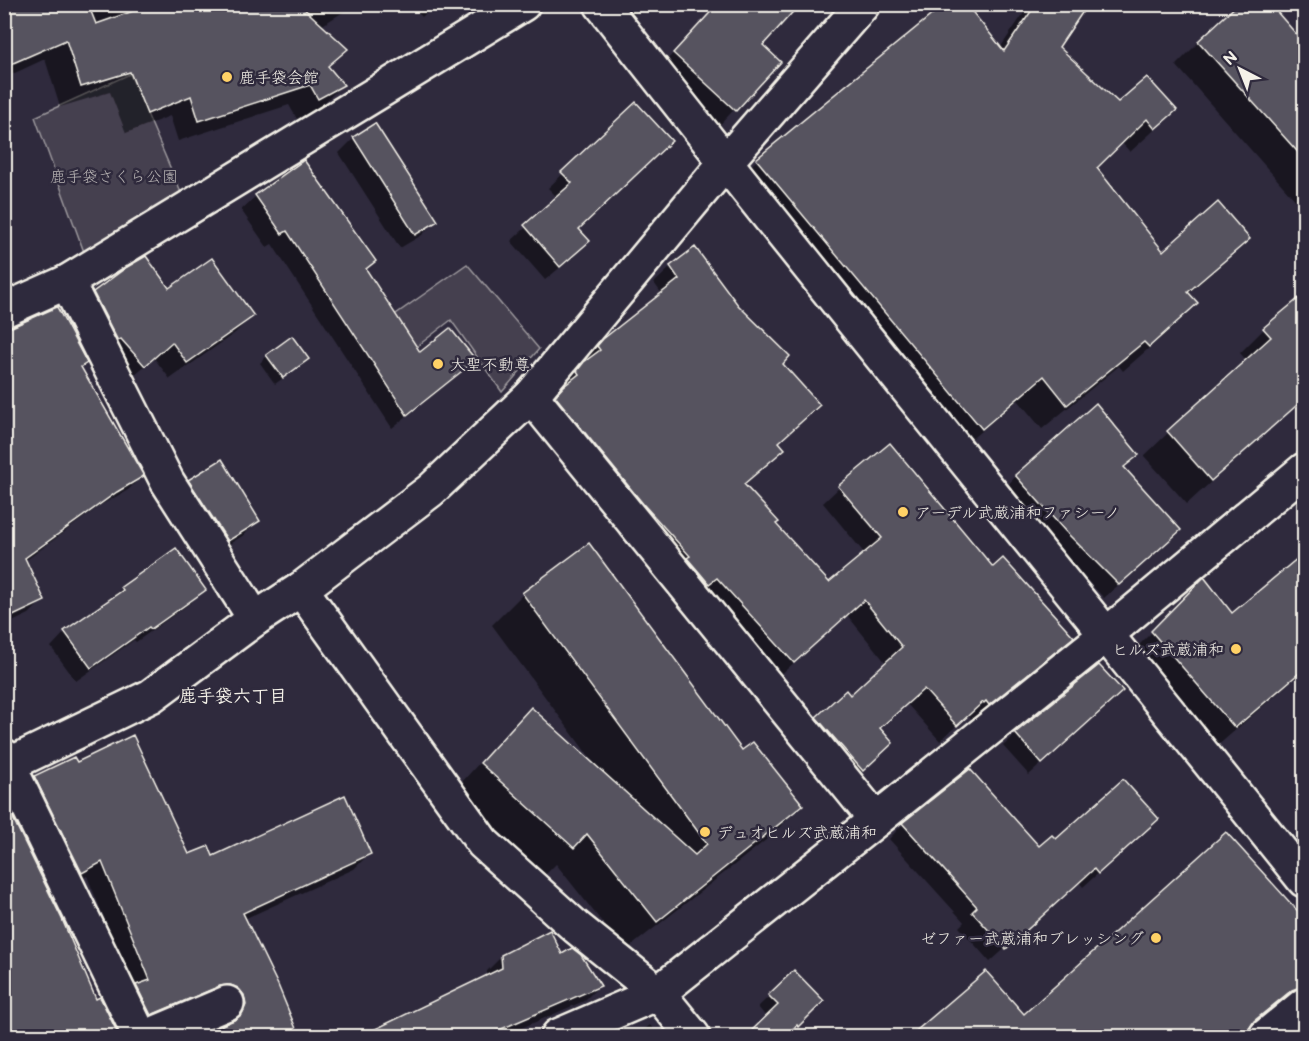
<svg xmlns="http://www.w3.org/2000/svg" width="1309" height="1041" font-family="'Balsamiq Sans','Klee One',sans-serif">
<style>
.green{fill:#454050;stroke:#9c989c;stroke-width:1.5}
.shadow{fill:#0007}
.building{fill:#56525f;stroke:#f4f1e8;stroke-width:1.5}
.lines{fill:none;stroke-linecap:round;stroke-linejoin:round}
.minor-casing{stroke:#f4f1e8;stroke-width:38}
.minor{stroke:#2f2a3d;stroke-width:33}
.poi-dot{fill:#ffd166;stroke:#2f2a3d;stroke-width:2}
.labels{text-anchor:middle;stroke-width:5;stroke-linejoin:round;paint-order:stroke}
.poi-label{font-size:16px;fill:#f4f1e8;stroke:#2f2a3d;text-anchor:start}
.park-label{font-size:16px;fill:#b7b3b3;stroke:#2f2a3d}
.neighbourhood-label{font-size:18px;font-weight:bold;fill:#f4f1e8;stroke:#2f2a3d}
</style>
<rect width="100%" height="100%" fill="#2f2a3d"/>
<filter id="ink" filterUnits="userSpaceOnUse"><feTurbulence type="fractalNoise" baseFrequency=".0167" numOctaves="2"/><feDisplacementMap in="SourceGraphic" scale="12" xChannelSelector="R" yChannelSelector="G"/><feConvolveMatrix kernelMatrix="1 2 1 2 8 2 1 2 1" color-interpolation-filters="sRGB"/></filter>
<g filter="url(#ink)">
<g class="green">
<polygon points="130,74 185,202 88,263 35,117"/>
<polygon points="467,264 539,349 502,392 451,320 393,365 369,333"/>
</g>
<g class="shadow">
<polygon points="4,4 356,4 321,26 345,49 327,67 342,85 321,106 297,119 289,105 178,141 170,116 126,133 110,92 60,107 45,59 4,78"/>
<polygon points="410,4 436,4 422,17"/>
<polygon points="597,4 644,4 617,31"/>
<polygon points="719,4 779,62 714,131 653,75"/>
<polygon points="1030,4 1086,4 1057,47 1118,104 1175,110 1150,134 1130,152 1122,143 1095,169 1163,253 1248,238 1223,263 1188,294 1196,303 1172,328 1123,371 1119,366 1042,429 1018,400 956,452 732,184 757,160 1000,48"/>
<polygon points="1199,42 1304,46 1304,210 1176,65"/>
<polygon points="636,104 578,229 588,241 574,256 545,280 511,241 558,198 548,188"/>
<polygon points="374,125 436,220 422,235 400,248 339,153 353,139"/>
<polygon points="303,162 374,261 365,270 420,355 474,360 459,374 392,428 272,244 267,247 241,210 256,196"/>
<polygon points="694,249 781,364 778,443 783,449 767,465 744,485 774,524 829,585 865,554 823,503 840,487 993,569 1072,637 1056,653 972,720 969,716 967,718 966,717 940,741 907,704 879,729 875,759 846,786 801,734 817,718 850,697 886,663 847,615 777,678 547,404 562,389 561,388 568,380 583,365 582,363 587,357 604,340 662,294 654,283 671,267"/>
<polygon points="169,290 252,316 235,333 170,379 154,358 127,381 77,310 94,293"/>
<polygon points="1304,295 1304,399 1274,424 1187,504 1144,456 1168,433 1247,361 1240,353 1264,329"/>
<polygon points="4,330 80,368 142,476 128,490 101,505 25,561 43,600 29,614 4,626"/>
<polygon points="292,338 307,359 300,366 275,384 260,363 267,356"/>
<polygon points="1137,455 1123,468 1165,543 1104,598 1052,544 1003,490 1016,476"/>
<polygon points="189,481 258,521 244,535 213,554 175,495"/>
<polygon points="589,545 742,752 801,805 771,836 625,951 556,864 543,877 451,794 501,739 531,709 595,767 596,766 492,625 523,594"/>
<polygon points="1304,553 1304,670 1199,762 1116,668 1204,580 1232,616"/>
<polygon points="122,588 204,590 189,604 136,642 134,640 76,681 51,647 65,632 109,601"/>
<polygon points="1099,667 1108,704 1029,775 1003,746 1016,734"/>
<polygon points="76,764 188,856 213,858 370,853 354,869 244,919 277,986 297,1036 200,1036 230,1024 231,1021 229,1011 135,1029 133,990 87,876 66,887 20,792 35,777"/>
<polygon points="970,771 1039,848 1056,841 1143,833 1083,887 1079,882 990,962 959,927 964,922 889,839 903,824"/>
<polygon points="4,803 95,1001 100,999 118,1036 4,1036"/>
<polygon points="1304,922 1304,1036 1297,1036 1300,1034 1301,1025 1279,1008 1269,1012 1247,1029 1246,1036 912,1036 986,973 1024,1016"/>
<polygon points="502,956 561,956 599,986 584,1001 503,1036 364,1036 487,977 487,971"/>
<polygon points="794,972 822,1001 786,1036 784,1035 783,1036 748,1036 767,1018 758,1007"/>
<polygon points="650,1025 659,1036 636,1036"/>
</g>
<g class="building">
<polygon points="4,4 88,4 96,24 153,4 299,4 348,49 328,66 344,85 318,99 310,85 199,121 191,96 147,114 130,72 81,87 66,40 4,67"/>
<polygon points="718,4 800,4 763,45 781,62 736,111 673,53"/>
<polygon points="945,4 966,4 1004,51 1036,4 1088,4 1059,47 1118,102 1147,77 1177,110 1155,129 1147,119 1097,168 1163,251 1218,202 1250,239 1188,292 1198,303 1149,347 1144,342 1067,405 1044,376 982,429 756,159"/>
<polygon points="1238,4 1270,4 1305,44 1305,160 1198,41"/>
<polygon points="636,102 672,141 579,229 590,241 560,267 524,225 572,183 561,172"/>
<polygon points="375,123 438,221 415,235 353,137"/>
<polygon points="304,160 376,261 366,269 420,352 450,328 476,360 407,415 287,231 282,234 255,195"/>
<polygon points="695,247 738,305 790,356 783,364 820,405 779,442 785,449 744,484 779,522 776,524 829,582 882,538 838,486 890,443 993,567 1003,558 1074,637 989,705 986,701 984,703 983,702 957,726 924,689 880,728 893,743 863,771 816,717 846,690 850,695 902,647 864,600 794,663 717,578 709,584 699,572 687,558 690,556 644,505 555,396 564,386 579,374 577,371 584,362 600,350 597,346 603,339 679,279 670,266"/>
<polygon points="146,256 169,288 212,258 254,316 187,363 172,342 145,366 121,339 118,341 93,292 127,267"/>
<polygon points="1305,293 1305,398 1211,481 1167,431 1271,337 1263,328"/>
<polygon points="57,307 87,363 81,367 144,476 117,492 25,558 45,601 13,616 4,599 4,328 12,327"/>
<polygon points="292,336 309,359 283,378 266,355"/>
<polygon points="1096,403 1139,455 1124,467 1181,530 1119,585 1065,531 1015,475"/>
<polygon points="222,459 260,521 228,541 188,480"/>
<polygon points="589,543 742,750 753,742 803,805 657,922 587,834 574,848 480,763 531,707 695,855 707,844 522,593"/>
<polygon points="176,548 206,590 151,629 149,627 91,668 64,631 123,590 121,587"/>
<polygon points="1305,552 1305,668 1235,728 1151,631 1204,577 1232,613"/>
<polygon points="1099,665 1123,691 1042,764 1015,733"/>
<polygon points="133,735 189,854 209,846 213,856 345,795 371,854 243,913 278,985 299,1036 196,1036 234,1020 242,1014 246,1005 244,995 238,988 230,985 220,986 151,1015 136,985 150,980 102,862 82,873 34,776 74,757 77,762"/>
<polygon points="970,769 1039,846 1052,835 1056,839 1123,779 1159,819 1098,874 1094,869 1006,949 972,912 977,907 902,823"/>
<polygon points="4,800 62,919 96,999 100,997 119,1036 4,1036"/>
<polygon points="1226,832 1305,919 1305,987 1300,987 1292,990 1254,1021 1249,1029 1248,1036 910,1036 986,971 1024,1014"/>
<polygon points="550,930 562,954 572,948 581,955 601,986 485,1036 361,1036 502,968 501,955"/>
<polygon points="794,970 824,1001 798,1027 797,1025 785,1036 746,1036 778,1005 768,995"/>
</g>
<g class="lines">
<g class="minor-casing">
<g id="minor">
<path d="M 601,4 C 831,299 1070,588 1304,880"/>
<polyline points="67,282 167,481 255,619"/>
<polyline points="4,310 67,282 523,4"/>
<polyline points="531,396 876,820"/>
<polyline points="301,589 483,843 576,927 658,993 693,1036"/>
<polyline points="4,756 140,1036"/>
<polyline points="4,767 151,696 255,619 301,589 431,490 531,396 725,163 863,4"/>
<polyline points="149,1036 227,1003"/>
<polyline points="558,1036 658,993 876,820 1107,634 1304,470"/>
<polyline points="1266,1036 1304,1005"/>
</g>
</g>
<use href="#minor" class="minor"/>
</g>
</g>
<g class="poi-dot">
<circle cx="227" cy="77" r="6"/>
<circle cx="438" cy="364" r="6"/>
<circle cx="903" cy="512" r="6"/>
<circle cx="1236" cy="649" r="6"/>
<circle cx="705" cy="832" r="6"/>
<circle cx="1156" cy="938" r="6"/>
</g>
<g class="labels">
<g class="poi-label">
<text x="239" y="83">鹿手袋会館</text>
<text x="450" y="370">大聖不動尊</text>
<text x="915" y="518">アーデル武蔵浦和ファシーノ</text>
<text x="1224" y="655" text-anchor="end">ヒルズ武蔵浦和</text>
<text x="717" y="838">デュオヒルズ武蔵浦和</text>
<text x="1144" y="944" text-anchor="end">ゼファー武蔵浦和ブレッシング</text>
</g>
<g class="park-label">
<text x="114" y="182">鹿手袋さくら公園</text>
</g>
<g class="neighbourhood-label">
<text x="233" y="702">鹿手袋六丁目</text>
</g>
</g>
<rect width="1309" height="1041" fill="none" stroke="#2f2a3d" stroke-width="24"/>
<rect x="12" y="12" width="1285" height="1017" fill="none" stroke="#f4f1e8" stroke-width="2" filter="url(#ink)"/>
<g transform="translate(1240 69) rotate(318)" stroke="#2f2a3d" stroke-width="4.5" paint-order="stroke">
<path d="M0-4.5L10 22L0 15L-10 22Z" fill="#f4f1e8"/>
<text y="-9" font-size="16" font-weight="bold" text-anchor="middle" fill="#f4f1e8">N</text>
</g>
</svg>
